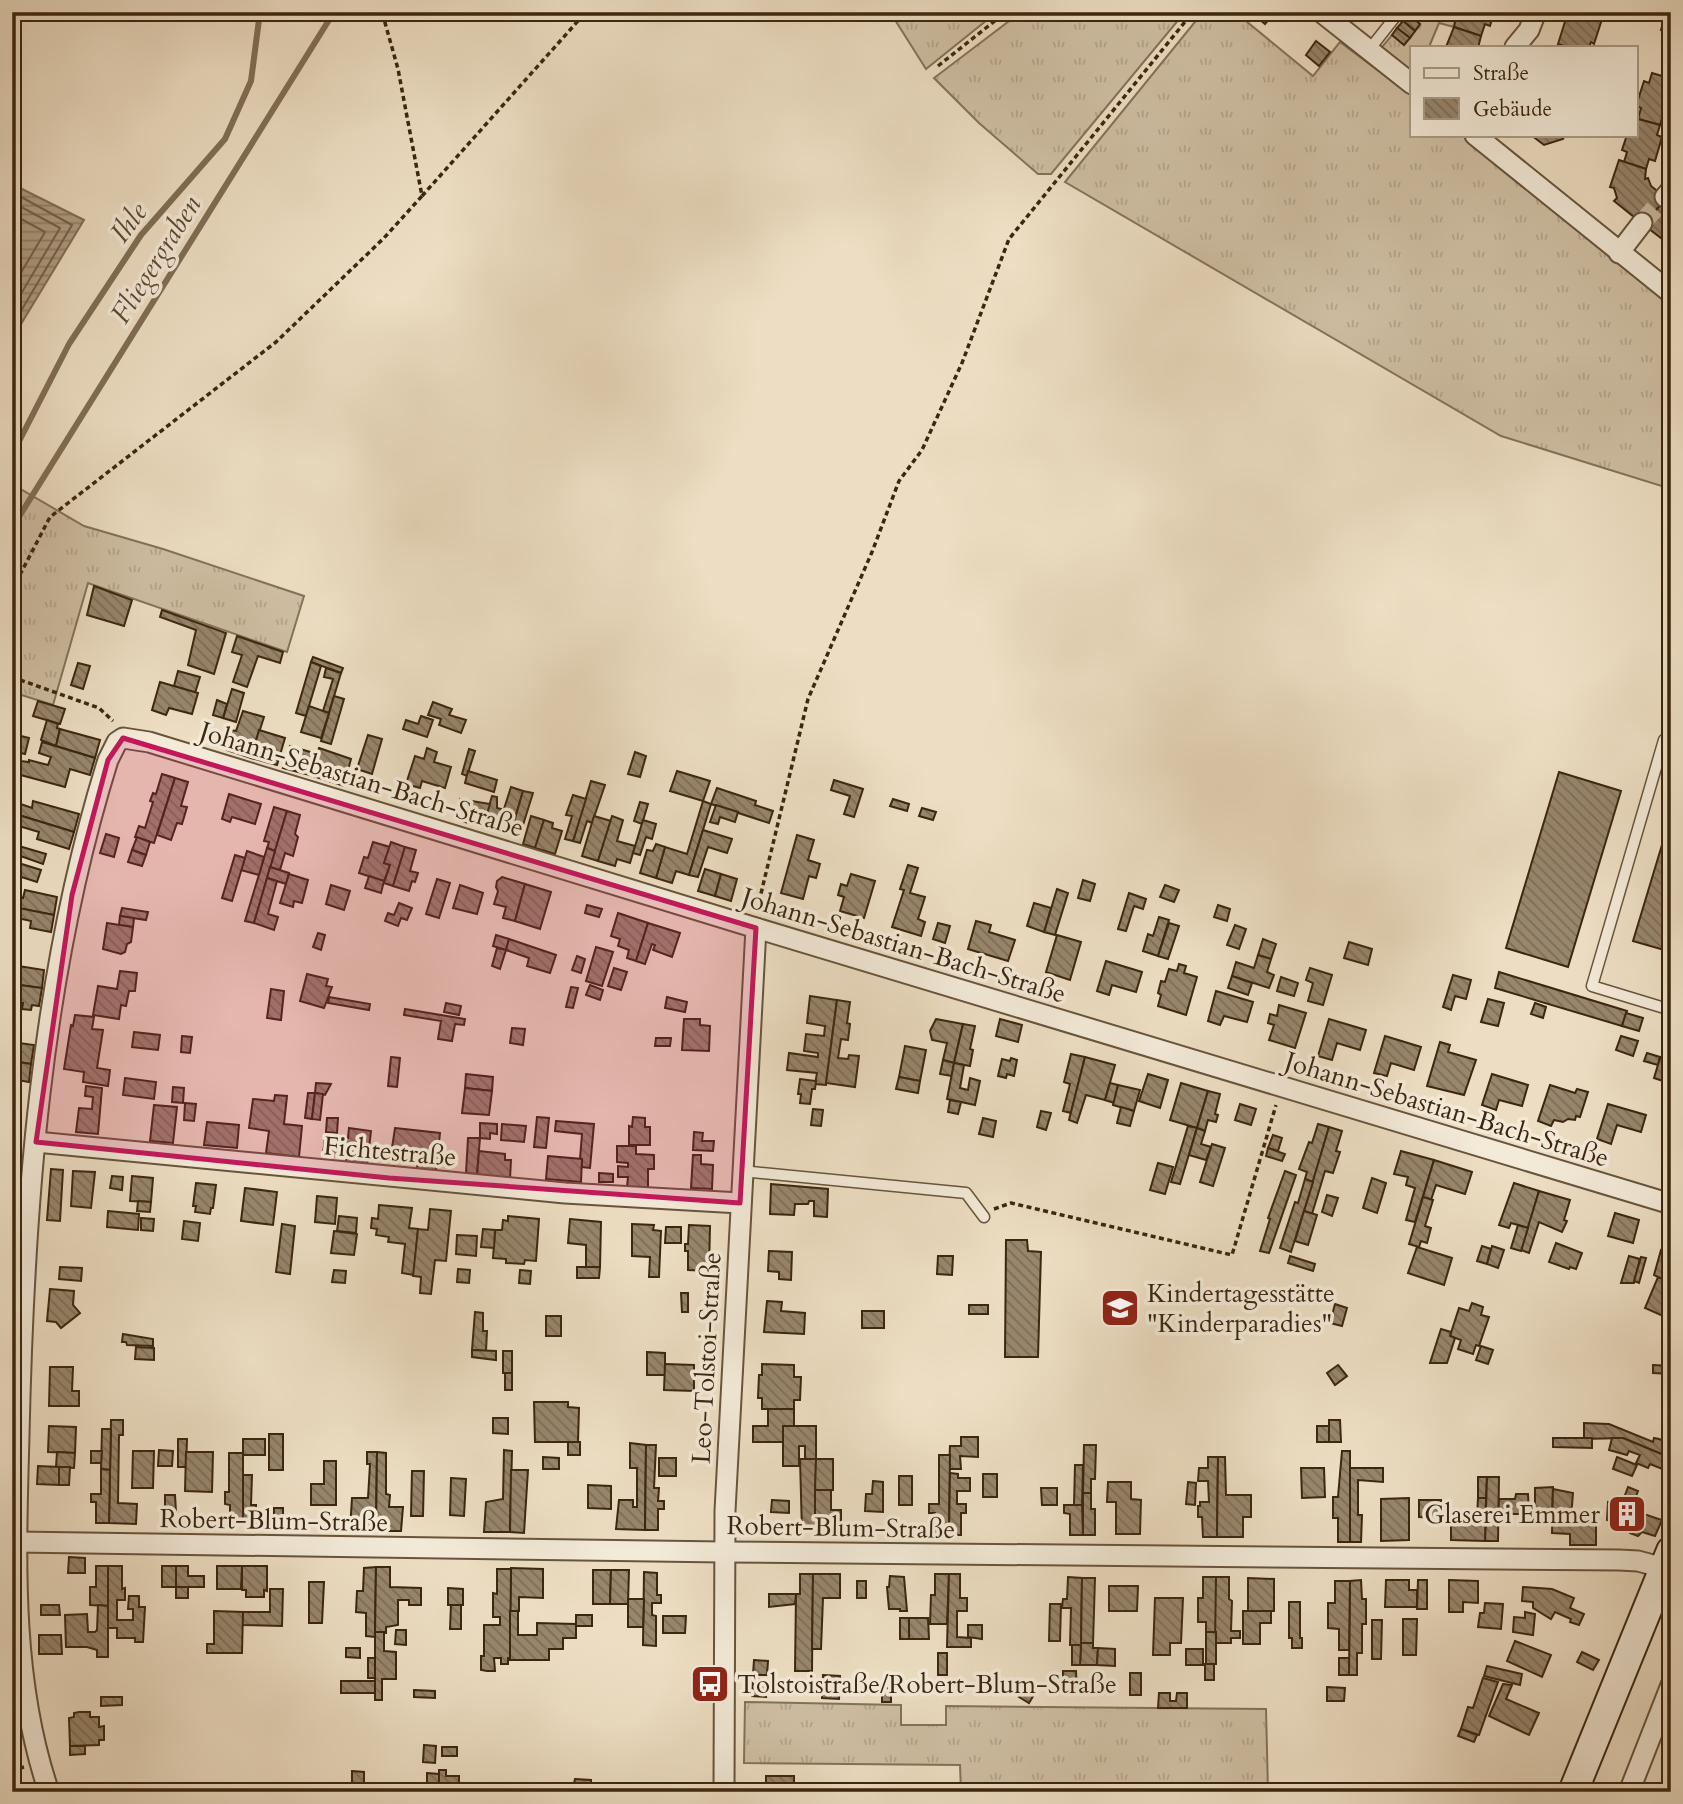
<svg xmlns="http://www.w3.org/2000/svg" width="1683" height="1804" font-family="Cardo,serif">
<style>
.grass{fill:url(#grass-tufts);stroke:#85725a;stroke-width:2}
.water{fill:url(#water-rules);stroke:#816f56;stroke-width:2}
.lines{fill:none;stroke-linecap:round;stroke-linejoin:round}
.shore{stroke:#76624a;stroke-width:2}
.stream{stroke:#816f56;stroke-width:6}
.building{fill:url(#building-back-hatch);stroke:#3b260f;stroke-width:2}
.minor-tunnel{stroke:#c9b99f;stroke-width:19;stroke-dasharray:19 10;stroke-linecap:butt}
.service-casing{stroke:#68543c;stroke-width:13}
.minor-casing{stroke:#68543c;stroke-width:23}
.secondary-casing{stroke:#3b260f;stroke-width:32}
.path{stroke:#3b260f;stroke-width:3.5;stroke-dasharray:5 3.5;stroke-linecap:butt}
.service{stroke:#f3ead8;stroke-width:10}
.minor{stroke:#f3ead8;stroke-width:19}
.secondary{stroke:#f3ead8;stroke-width:28}
.marked{fill:#c2185b;fill-opacity:0.2;stroke:#c2185b;stroke-width:5;stroke-linejoin:round}
.labels{text-anchor:middle;stroke-width:7;stroke-linejoin:round;paint-order:stroke}
.street-label{font-size:26px;fill:#3b260f;stroke:#f3ead8}
.poi-label{font-size:26px;fill:#3b260f;stroke:#f3ead8;text-anchor:start}
.water-label{font-size:28px;font-style:italic;fill:#5e4a33;stroke:#f3ead8}
</style>
<defs>
<pattern id="grass-tufts" width="24" height="20" patternUnits="userSpaceOnUse" patternTransform="scale(1.75)"><rect width="24" height="20" fill="#cfbfa4"/><path d="M3 7l-1-3M5 7V3M7 7l1-3M15 17l-1-3M17 17v-4M19 17l1-3" fill="none" stroke="#b3a48c"/></pattern>
<pattern id="water-rules" width="6" height="5" patternUnits="userSpaceOnUse" patternTransform="scale(1.75)"><rect width="6" height="5" fill="#b09f86"/><path d="M0 2.5h6" fill="none" stroke="#90816c"/></pattern>
<pattern id="building-back-hatch" width="6" height="6" patternUnits="userSpaceOnUse" patternTransform="scale(1.75)"><rect width="6" height="6" fill="#98866d"/><path d="M-1 5l2 2M0 0l6 6M5-1l2 2" fill="none" stroke="#7d6d58"/></pattern>
</defs>
<rect width="100%" height="100%" fill="#eddec3"/>
<filter id="stains"><feTurbulence type="fractalNoise" baseFrequency=".00286" numOctaves="4"/><feColorMatrix values="0 0 0 0 .2 0 0 0 0 .09 0 0 0 0 .02 0 0 0 .5 -.17"/></filter>
<radialGradient id="worn" r=".72"><stop offset=".6" stop-color="#630" stop-opacity="0"/><stop offset="1" stop-color="#630" stop-opacity=".3"/></radialGradient>
<g class="grass">
<polygon points="890,12 997,12 926,69"/>
<polygon points="1021,12 1185,12 1051,174 1038,174 979,123 934,78"/>
<polygon points="1203,12 1235,12 1313,76 1340,42 1412,96 1412,135 1464,135 1616,262 1671,304 1671,489 1501,436 1065,182"/>
<polygon points="1410,12 1457,12 1454,27 1439,23 1429,47 1412,47 1412,76 1382,53 1382,47 1392,35 1404,44 1420,25 1408,14"/>
<polygon points="12,484 84,526 163,549 304,596 287,652 88,583 53,705 12,692"/>
<polygon points="745,1702 901,1705 901,1725 946,1725 946,1706 1266,1709 1268,1792 961,1792 960,1765 744,1763"/>
</g>
<polygon class="water" points="12,184 84,220 12,339"/>
<g class="lines">
<g class="shore">
<polyline points="12,192 72,225 12,326"/>
<polyline points="12,202 60,228 12,309"/>
<polyline points="12,214 45,232 12,288"/>
</g>
<g class="stream">
<polyline points="12,455 69,344 141,235 225,139 251,81 260,12"/>
<polyline points="12,528 334,12"/>
</g>
</g>
<g class="building">
<polygon points="1251,12 1275,12 1265,24"/>
<polygon points="1457,12 1494,12 1490,26 1485,24 1481,36 1454,27"/>
<polygon points="1568,12 1604,13 1594,44 1591,42 1589,47 1568,47 1558,44"/>
<polygon points="1666,12 1671,12 1671,45 1662,42 1666,31 1661,30"/>
<polygon points="1408,14 1420,24 1415,31 1403,21"/>
<polygon points="1403,21 1415,31 1410,38 1397,28"/>
<polygon points="1454,27 1481,36 1479,44 1479,47 1484,47 1446,47"/>
<polygon points="1397,28 1410,38 1404,45 1392,35"/>
<polygon points="1316,41 1330,52 1319,66 1306,55"/>
<polygon points="1652,73 1662,76 1663,73 1666,74 1665,77 1671,79 1671,111 1669,117 1663,115 1660,125 1638,119 1641,108 1636,106 1644,81 1649,83"/>
<polygon points="1638,119 1660,125 1657,135 1662,137 1655,161 1649,159 1646,169 1624,162 1627,152 1622,150 1627,135 1636,135"/>
<polygon points="1531,135 1565,135 1563,139 1544,145"/>
<polygon points="1619,160 1646,169 1645,179 1648,178 1651,186 1666,198 1644,225 1614,201 1617,198 1614,188 1610,187"/>
<polygon points="1666,198 1671,202 1670,245 1644,225"/>
<polygon points="94,586 132,600 124,626 87,615"/>
<polygon points="162,610 226,633 214,674 188,665 196,630 160,617"/>
<polygon points="237,636 283,652 280,663 258,656 247,687 233,682 242,655 232,652"/>
<polygon points="313,657 343,668 341,673 311,662"/>
<polygon points="311,662 321,666 306,716 296,713"/>
<polygon points="78,663 90,666 83,689 71,685"/>
<polygon points="326,668 341,673 329,713 323,711 333,679 324,677"/>
<polygon points="178,671 200,677 195,693 174,686"/>
<polygon points="160,682 198,693 192,714 169,708 166,715 152,710"/>
<polygon points="232,689 244,693 236,722 223,718"/>
<polygon points="334,696 344,699 331,744 321,741"/>
<polygon points="217,700 227,704 223,718 213,715"/>
<polygon points="38,701 65,709 60,724 33,716"/>
<polygon points="433,702 452,709 449,715 466,720 461,733 439,725 441,719 428,715"/>
<polygon points="309,706 329,713 321,738 301,732"/>
<polygon points="243,711 264,717 251,758 227,750 230,730 236,731"/>
<polygon points="421,716 433,720 427,737 403,729 406,720 418,724"/>
<polygon points="47,720 58,724 57,728 60,729 56,746 41,740"/>
<polygon points="60,729 100,740 95,758 56,746"/>
<polygon points="259,730 285,738 277,765 251,758"/>
<polygon points="368,735 382,739 372,774 357,769"/>
<polygon points="21,736 29,738 25,754 12,751 12,741 19,743"/>
<polygon points="42,742 95,758 90,775 70,769 65,787 17,774 21,761 29,762 29,760 48,765 51,757 39,753"/>
<polygon points="290,746 317,754 310,775 283,768"/>
<polygon points="319,748 351,759 347,774 348,783 344,786 310,775"/>
<polygon points="427,748 437,752 434,762 451,767 445,788 422,781 420,788 406,784 415,756 424,759"/>
<polygon points="469,749 475,751 467,776 462,774"/>
<polygon points="635,752 646,756 640,777 628,774"/>
<polygon points="468,771 497,780 494,792 465,783"/>
<polygon points="677,771 710,781 703,801 670,791"/>
<polygon points="1559,772 1621,791 1568,967 1506,948"/>
<polygon points="162,774 175,778 154,843 135,837 139,826 145,828 153,802 150,801 153,793 156,794"/>
<polygon points="175,778 188,782 181,806 187,807 182,824 177,823 171,840 157,835"/>
<polygon points="834,780 863,789 854,817 844,814 850,796 831,790"/>
<polygon points="591,781 605,785 592,823 587,821 580,843 573,841"/>
<polygon points="511,787 523,791 514,822 510,821 512,815 503,812"/>
<polygon points="717,788 756,801 755,805 773,811 769,823 711,804"/>
<polygon points="523,791 533,793 523,825 514,822"/>
<polygon points="229,794 261,804 255,824 232,817 230,822 222,819"/>
<polygon points="573,795 586,799 573,841 565,839 572,816 566,815"/>
<polygon points="492,796 497,797 497,808 501,809 499,816 503,818 499,832 483,827"/>
<polygon points="460,799 490,804 483,827 458,820 461,809 458,808"/>
<polygon points="893,799 909,804 907,811 890,806"/>
<polygon points="12,801 32,808 33,801 79,814 74,832 12,813"/>
<polygon points="703,801 711,804 689,875 676,871 672,883 656,878 665,847 687,854"/>
<polygon points="640,802 648,804 642,824 634,821"/>
<polygon points="716,805 738,812 735,822 720,817 718,824 710,822"/>
<polygon points="274,807 287,811 275,851 267,848 269,842 264,841"/>
<polygon points="922,808 936,812 933,820 919,816"/>
<polygon points="287,811 300,815 295,834 298,837 293,856 285,853 280,870 270,867"/>
<polygon points="12,813 74,832 69,849 37,839 39,832 12,824"/>
<polygon points="1671,815 1671,952 1633,941"/>
<polygon points="531,816 544,820 535,848 523,844"/>
<polygon points="594,816 611,821 598,861 582,856"/>
<polygon points="612,816 623,820 617,841 635,846 630,863 617,859 615,866 598,861"/>
<polygon points="544,820 553,823 552,828 562,831 555,854 535,848"/>
<polygon points="643,820 656,824 652,839 646,837 640,855 633,853"/>
<polygon points="703,830 732,839 727,853 708,847 698,877 689,875"/>
<polygon points="106,834 119,838 114,857 100,853"/>
<polygon points="797,835 814,840 808,860 820,864 816,878 809,876 803,899 781,893"/>
<polygon points="137,837 150,842 146,855 132,850"/>
<polygon points="373,842 390,847 384,863 390,865 384,881 359,873 364,857 368,858"/>
<polygon points="391,842 405,847 393,886 384,883 390,865 384,863"/>
<polygon points="12,844 46,854 43,864 12,853"/>
<polygon points="656,844 665,847 656,878 640,873 647,850 653,851"/>
<polygon points="405,847 416,850 410,871 418,873 415,882 412,881 409,891 393,886"/>
<polygon points="267,848 275,851 254,923 245,921"/>
<polygon points="132,850 146,855 142,866 128,862"/>
<polygon points="247,851 264,857 259,875 241,870"/>
<polygon points="235,855 245,858 232,901 222,898"/>
<polygon points="12,861 41,870 37,882 12,874"/>
<polygon points="908,865 918,868 910,893 925,897 918,919 925,922 921,936 892,927 904,890 900,889"/>
<polygon points="270,867 289,873 286,884 267,878"/>
<polygon points="705,869 721,874 715,896 698,891"/>
<polygon points="289,874 308,880 302,903 294,901 293,907 280,903"/>
<polygon points="721,874 737,879 731,901 715,896"/>
<polygon points="851,874 875,881 864,918 840,911 844,897 838,895 841,884 847,886"/>
<polygon points="369,876 384,881 381,893 365,888"/>
<polygon points="502,877 525,884 515,921 503,918 506,907 494,904 498,891 496,887 497,881"/>
<polygon points="267,878 277,881 268,914 278,917 274,930 254,923"/>
<polygon points="437,879 450,883 439,918 426,914"/>
<polygon points="1083,880 1095,884 1090,901 1078,898"/>
<polygon points="525,884 551,892 540,929 515,921"/>
<polygon points="331,885 350,891 344,910 326,904"/>
<polygon points="460,885 483,893 477,914 453,908"/>
<polygon points="1165,885 1179,890 1174,902 1160,897"/>
<polygon points="1057,889 1068,893 1055,935 1044,932"/>
<polygon points="25,890 57,897 54,915 12,907 12,896 23,898"/>
<polygon points="1129,893 1146,899 1143,909 1134,906 1126,931 1118,929"/>
<polygon points="399,903 412,908 407,920 401,918 398,926 385,921 388,913 394,915"/>
<polygon points="1034,903 1051,908 1044,932 1027,926"/>
<polygon points="587,905 602,909 599,917 585,913"/>
<polygon points="1218,905 1230,909 1227,921 1214,917"/>
<polygon points="14,907 54,915 51,932 30,928 31,921 13,917"/>
<polygon points="122,908 148,912 146,920 120,916"/>
<polygon points="618,913 648,923 636,961 627,958 629,950 618,946 620,939 611,936"/>
<polygon points="120,916 134,918 133,927 119,925"/>
<polygon points="1159,917 1169,920 1158,956 1143,951 1148,934 1153,936"/>
<polygon points="976,921 991,925 989,932 1015,940 1008,961 968,949"/>
<polygon points="107,923 133,927 131,942 127,944 125,952 121,954 103,949"/>
<polygon points="648,923 680,933 672,957 653,950 655,945 652,944 645,964 636,961"/>
<polygon points="938,923 950,926 945,943 933,939"/>
<polygon points="1169,923 1179,926 1168,959 1158,956"/>
<polygon points="1235,925 1246,929 1239,949 1227,945"/>
<polygon points="318,933 325,935 321,950 313,947"/>
<polygon points="496,935 509,939 506,950 493,946"/>
<polygon points="1057,935 1081,942 1070,980 1046,972"/>
<polygon points="509,939 556,955 550,973 527,966 529,958 506,950"/>
<polygon points="1263,939 1276,944 1271,959 1258,955"/>
<polygon points="1349,942 1372,949 1368,965 1344,958"/>
<polygon points="596,947 613,952 602,986 586,981"/>
<polygon points="497,948 506,950 500,969 492,966"/>
<polygon points="1258,955 1271,959 1267,972 1274,975 1269,988 1232,976 1236,962 1254,968"/>
<polygon points="577,956 585,959 581,973 572,970"/>
<polygon points="1106,961 1142,972 1136,992 1112,985 1109,995 1097,991"/>
<polygon points="1179,964 1186,966 1184,973 1197,977 1186,1015 1158,1006 1161,995 1158,993 1161,981 1165,982 1169,969 1177,971"/>
<polygon points="12,965 44,970 42,988 12,984"/>
<polygon points="614,968 627,972 621,990 608,986"/>
<polygon points="1310,968 1332,975 1323,1005 1308,1001 1313,983 1306,980"/>
<polygon points="120,971 137,973 135,991 129,991 126,1006 121,1005 119,1019 93,1015 98,986 117,989"/>
<polygon points="1499,972 1627,1011 1622,1026 1495,988"/>
<polygon points="307,974 328,979 326,986 332,987 324,1008 300,1001"/>
<polygon points="1453,975 1471,980 1466,999 1455,996 1451,1010 1443,1007"/>
<polygon points="1232,976 1252,983 1248,995 1228,988"/>
<polygon points="1281,977 1298,983 1294,996 1277,991"/>
<polygon points="12,984 42,988 39,1006 32,1005 31,1010 22,1009 23,1003 12,1002"/>
<polygon points="590,985 603,990 600,1000 586,995"/>
<polygon points="571,987 578,988 573,1008 566,1007"/>
<polygon points="271,989 284,991 281,1020 267,1018"/>
<polygon points="1216,991 1253,1002 1247,1022 1224,1016 1220,1025 1208,1021"/>
<polygon points="810,996 837,1000 826,1085 815,1084 817,1073 787,1070 789,1053 818,1057 818,1053 804,1051 806,1034 824,1036 825,1026 807,1023"/>
<polygon points="329,997 370,1004 369,1010 328,1003"/>
<polygon points="667,997 687,1002 685,1012 665,1008"/>
<polygon points="1488,999 1504,1003 1498,1026 1481,1022"/>
<polygon points="837,1000 850,1002 847,1023 850,1024 848,1040 841,1039 838,1058 848,1059 849,1055 859,1056 855,1087 826,1083"/>
<polygon points="446,1003 461,1006 459,1015 444,1012"/>
<polygon points="1535,1003 1546,1007 1543,1018 1531,1014"/>
<polygon points="1279,1005 1306,1013 1295,1048 1269,1040 1274,1025 1268,1023 1270,1014 1277,1016"/>
<polygon points="405,1009 465,1019 464,1025 455,1024 452,1041 438,1039 441,1021 404,1015"/>
<polygon points="1626,1013 1643,1018 1639,1031 1622,1026"/>
<polygon points="75,1015 94,1017 92,1029 103,1030 97,1068 110,1070 108,1086 83,1082 84,1072 64,1069 71,1025 73,1026"/>
<polygon points="684,1019 700,1019 700,1025 710,1026 709,1051 682,1050"/>
<polygon points="936,1019 963,1024 954,1063 943,1060 947,1043 932,1040 930,1031"/>
<polygon points="1000,1019 1022,1025 1018,1042 996,1036"/>
<polygon points="1329,1019 1366,1030 1360,1050 1337,1043 1332,1060 1318,1056"/>
<polygon points="963,1024 975,1026 970,1049 973,1050 970,1066 954,1063"/>
<polygon points="512,1028 525,1029 523,1045 510,1043"/>
<polygon points="134,1032 160,1035 158,1050 132,1047"/>
<polygon points="182,1036 192,1037 190,1053 181,1052"/>
<polygon points="1385,1036 1421,1047 1414,1070 1391,1063 1387,1076 1374,1073"/>
<polygon points="1621,1036 1638,1041 1633,1056 1616,1050"/>
<polygon points="656,1038 671,1038 670,1046 655,1046"/>
<polygon points="12,1042 34,1045 31,1064 12,1061"/>
<polygon points="1440,1042 1450,1045 1448,1052 1476,1060 1464,1095 1427,1086"/>
<polygon points="905,1046 926,1050 920,1081 899,1077"/>
<polygon points="1647,1053 1660,1057 1658,1065 1644,1061"/>
<polygon points="1071,1054 1085,1057 1071,1113 1063,1111 1070,1084 1064,1082"/>
<polygon points="391,1057 400,1058 397,1087 388,1086"/>
<polygon points="1085,1057 1115,1065 1105,1100 1086,1095 1077,1123 1069,1120"/>
<polygon points="1011,1058 1017,1060 1014,1076 1007,1074 1006,1078 998,1076 1002,1059 1010,1061"/>
<polygon points="1660,1058 1671,1062 1669,1083 1654,1078"/>
<polygon points="943,1060 954,1063 952,1076 940,1074"/>
<polygon points="12,1061 31,1064 29,1082 12,1079"/>
<polygon points="954,1063 964,1065 960,1088 968,1090 970,1078 980,1081 975,1105 947,1099"/>
<polygon points="466,1074 493,1077 492,1091 465,1088"/>
<polygon points="1148,1074 1168,1080 1160,1108 1139,1101"/>
<polygon points="1492,1074 1528,1085 1522,1106 1499,1100 1496,1110 1482,1105"/>
<polygon points="899,1077 920,1081 918,1093 896,1089"/>
<polygon points="125,1078 156,1082 154,1099 123,1095"/>
<polygon points="800,1079 816,1081 815,1089 812,1089 810,1104 800,1103 801,1094 798,1094"/>
<polygon points="316,1083 331,1084 325,1095 315,1093"/>
<polygon points="1110,1083 1118,1085 1114,1103 1105,1100"/>
<polygon points="1181,1083 1208,1091 1197,1128 1170,1120"/>
<polygon points="1118,1085 1140,1090 1134,1111 1113,1105"/>
<polygon points="1550,1085 1575,1093 1577,1089 1588,1092 1580,1117 1576,1116 1575,1120 1568,1119 1563,1122 1554,1120 1551,1126 1538,1121"/>
<polygon points="86,1086 102,1088 98,1134 76,1132 79,1108 92,1109 93,1097 85,1096"/>
<polygon points="173,1087 184,1088 183,1103 172,1102"/>
<polygon points="465,1088 492,1091 489,1115 462,1113"/>
<polygon points="1208,1091 1220,1094 1215,1114 1218,1115 1216,1122 1208,1120 1205,1131 1197,1128"/>
<polygon points="308,1093 315,1093 312,1119 305,1118"/>
<polygon points="315,1093 323,1094 320,1120 312,1119"/>
<polygon points="275,1095 287,1096 284,1124 302,1126 299,1157 266,1153 269,1131 249,1128 253,1099 274,1101"/>
<polygon points="950,1100 961,1102 958,1114 948,1112"/>
<polygon points="185,1103 196,1104 194,1121 184,1120"/>
<polygon points="1240,1104 1256,1109 1251,1125 1235,1120"/>
<polygon points="1608,1104 1646,1115 1641,1132 1617,1125 1611,1144 1597,1139"/>
<polygon points="154,1105 177,1107 173,1143 150,1141"/>
<polygon points="1121,1107 1134,1111 1130,1126 1117,1123"/>
<polygon points="813,1109 823,1110 821,1126 811,1125"/>
<polygon points="1041,1111 1051,1113 1046,1130 1037,1127"/>
<polygon points="537,1117 549,1118 546,1148 534,1147"/>
<polygon points="633,1117 645,1118 645,1127 650,1127 650,1145 629,1145 629,1126 632,1127"/>
<polygon points="327,1118 338,1118 337,1133 326,1132"/>
<polygon points="983,1118 996,1121 993,1137 979,1134"/>
<polygon points="556,1121 594,1124 590,1168 582,1167 582,1159 580,1159 582,1134 555,1131"/>
<polygon points="207,1122 239,1125 237,1148 204,1145"/>
<polygon points="480,1123 497,1124 497,1134 490,1133 490,1139 480,1138"/>
<polygon points="502,1124 526,1126 524,1142 501,1140"/>
<polygon points="1318,1124 1329,1127 1313,1182 1305,1179 1307,1172 1299,1169 1309,1142 1312,1143"/>
<polygon points="1188,1126 1197,1128 1180,1184 1171,1182"/>
<polygon points="1329,1127 1342,1131 1336,1151 1340,1152 1333,1173 1325,1171 1312,1214 1304,1211"/>
<polygon points="349,1128 371,1131 367,1165 346,1162 346,1157 323,1154 325,1137 348,1138"/>
<polygon points="395,1128 440,1133 436,1171 417,1169 418,1155 414,1150 392,1148"/>
<polygon points="1197,1128 1205,1131 1201,1144 1211,1147 1206,1160 1189,1155"/>
<polygon points="694,1132 703,1133 702,1141 714,1141 713,1151 693,1150"/>
<polygon points="1273,1135 1282,1138 1278,1151 1268,1148"/>
<polygon points="468,1138 480,1138 477,1174 466,1173"/>
<polygon points="1212,1144 1225,1148 1213,1186 1200,1182"/>
<polygon points="617,1146 636,1146 636,1154 654,1155 654,1169 648,1169 648,1187 627,1187 628,1177 618,1177 618,1166 628,1167 628,1163 617,1162"/>
<polygon points="1268,1148 1285,1154 1282,1161 1266,1156"/>
<polygon points="479,1151 505,1154 505,1160 511,1160 510,1179 477,1176"/>
<polygon points="1401,1151 1434,1160 1415,1222 1406,1220 1415,1188 1406,1185 1408,1177 1394,1174"/>
<polygon points="693,1155 701,1155 701,1164 713,1165 712,1189 691,1188"/>
<polygon points="548,1156 582,1159 581,1182 546,1179"/>
<polygon points="1434,1160 1472,1172 1465,1194 1436,1185 1431,1200 1423,1197"/>
<polygon points="1158,1163 1173,1167 1165,1194 1150,1190"/>
<polygon points="51,1169 63,1170 60,1221 47,1220"/>
<polygon points="73,1171 95,1172 91,1208 71,1206"/>
<polygon points="1285,1171 1296,1175 1269,1253 1260,1251 1270,1219 1268,1218"/>
<polygon points="599,1173 613,1174 613,1182 599,1182"/>
<polygon points="112,1176 123,1177 122,1190 110,1188"/>
<polygon points="132,1176 153,1178 151,1202 130,1201"/>
<polygon points="1372,1178 1386,1183 1377,1213 1363,1208"/>
<polygon points="1305,1179 1313,1182 1291,1252 1280,1248 1295,1202 1298,1203"/>
<polygon points="196,1183 216,1185 213,1208 211,1208 210,1214 195,1212 196,1206 193,1206"/>
<polygon points="1514,1183 1539,1191 1528,1228 1511,1223 1509,1228 1499,1225"/>
<polygon points="771,1184 828,1189 827,1217 814,1216 814,1201 809,1201 808,1204 795,1204 794,1215 770,1214"/>
<polygon points="245,1188 277,1192 273,1225 241,1221"/>
<polygon points="1539,1191 1570,1200 1564,1220 1567,1221 1562,1232 1539,1222 1529,1253 1521,1250"/>
<polygon points="1327,1195 1338,1198 1332,1216 1322,1212"/>
<polygon points="317,1196 337,1198 335,1224 315,1222"/>
<polygon points="1423,1197 1433,1200 1425,1226 1431,1228 1427,1243 1421,1241 1419,1247 1409,1244"/>
<polygon points="138,1201 151,1202 150,1212 137,1211"/>
<polygon points="379,1205 412,1208 409,1228 418,1229 414,1275 402,1273 405,1244 388,1242 389,1237 376,1235 377,1229 371,1228 372,1218 378,1219"/>
<polygon points="430,1209 451,1211 446,1261 435,1260 431,1294 420,1293 421,1277 413,1276 418,1229 428,1230"/>
<polygon points="108,1211 139,1214 138,1230 107,1227"/>
<polygon points="1304,1211 1317,1215 1308,1245 1295,1241"/>
<polygon points="1615,1213 1639,1220 1633,1243 1608,1236"/>
<polygon points="339,1216 357,1218 356,1233 337,1231"/>
<polygon points="508,1216 539,1219 536,1261 525,1260 524,1264 506,1263 506,1259 493,1258 495,1230 502,1230 503,1220 508,1221"/>
<polygon points="141,1218 154,1219 153,1231 141,1230"/>
<polygon points="570,1219 601,1222 600,1267 586,1267 586,1245 568,1243"/>
<polygon points="184,1221 200,1223 198,1241 182,1239"/>
<polygon points="282,1224 295,1226 290,1274 276,1272"/>
<polygon points="632,1224 654,1225 653,1230 661,1231 659,1277 649,1277 650,1257 632,1256"/>
<polygon points="689,1225 710,1226 709,1271 688,1270 688,1251 685,1251 685,1244 688,1244"/>
<polygon points="1518,1225 1528,1228 1521,1251 1511,1248"/>
<polygon points="666,1227 681,1227 681,1243 665,1243"/>
<polygon points="483,1229 495,1230 494,1248 481,1247"/>
<polygon points="334,1231 357,1234 354,1255 331,1253"/>
<polygon points="457,1235 477,1236 476,1256 456,1254"/>
<polygon points="1006,1240 1027,1240 1028,1251 1041,1252 1038,1357 1005,1357"/>
<polygon points="1556,1243 1582,1253 1576,1269 1570,1267 1569,1269 1549,1262"/>
<polygon points="1482,1246 1491,1249 1487,1264 1477,1261"/>
<polygon points="1492,1246 1504,1250 1498,1268 1487,1264"/>
<polygon points="1417,1247 1452,1258 1444,1285 1408,1273"/>
<polygon points="1661,1250 1671,1253 1671,1278 1666,1276 1664,1280 1654,1275"/>
<polygon points="769,1251 792,1252 791,1280 779,1279 779,1272 768,1271"/>
<polygon points="938,1256 953,1256 952,1275 937,1274"/>
<polygon points="1290,1256 1315,1264 1313,1271 1288,1263"/>
<polygon points="1629,1256 1640,1259 1634,1283 1621,1283"/>
<polygon points="1641,1257 1646,1258 1639,1283 1634,1281"/>
<polygon points="60,1267 82,1268 81,1281 59,1279"/>
<polygon points="577,1267 600,1267 599,1278 577,1278"/>
<polygon points="458,1269 470,1270 469,1283 457,1282"/>
<polygon points="334,1270 346,1271 345,1283 332,1282"/>
<polygon points="520,1270 531,1271 530,1284 519,1283"/>
<polygon points="1666,1276 1671,1278 1671,1297 1663,1316 1645,1308 1658,1277 1664,1280"/>
<polygon points="50,1289 74,1291 73,1305 80,1313 61,1328 56,1322 47,1321"/>
<polygon points="681,1293 688,1293 688,1312 682,1312"/>
<polygon points="767,1301 782,1302 781,1311 805,1313 804,1334 764,1332"/>
<polygon points="1472,1303 1483,1307 1481,1315 1489,1317 1479,1346 1476,1345 1473,1354 1458,1349 1461,1340 1450,1336 1459,1308 1469,1311"/>
<polygon points="1335,1304 1347,1308 1342,1326 1330,1323"/>
<rect x="969" y="1305" width="19" height="9"/>
<rect x="862" y="1311" width="22" height="17"/>
<polygon points="475,1312 483,1313 483,1331 487,1331 486,1351 472,1350"/>
<rect x="546" y="1316" width="15" height="20"/>
<polygon points="1441,1329 1451,1332 1450,1336 1455,1338 1447,1363 1430,1363"/>
<polygon points="123,1334 153,1339 153,1346 127,1345 126,1342 122,1342"/>
<polygon points="1481,1346 1493,1350 1488,1364 1476,1360"/>
<polygon points="136,1347 154,1348 154,1360 135,1359"/>
<polygon points="472,1350 496,1351 496,1360 472,1357"/>
<rect x="503" y="1351" width="9" height="22"/>
<polygon points="647,1352 665,1353 665,1375 647,1375"/>
<polygon points="665,1364 694,1365 694,1391 664,1390"/>
<polygon points="762,1364 794,1365 794,1377 801,1377 800,1400 794,1400 794,1409 762,1409 762,1398 758,1398 759,1375 762,1375"/>
<polygon points="1338,1365 1347,1376 1335,1385 1327,1373"/>
<polygon points="1653,1365 1671,1366 1671,1374 1653,1373"/>
<polygon points="50,1367 73,1367 72,1391 79,1391 79,1406 49,1406"/>
<rect x="505" y="1373" width="7" height="17"/>
<polygon points="534,1402 568,1402 568,1407 579,1408 578,1442 535,1442"/>
<polygon points="768,1409 794,1409 794,1426 783,1426 783,1442 753,1442 753,1426 768,1426"/>
<polygon points="493,1418 508,1418 508,1434 493,1433"/>
<polygon points="111,1420 123,1420 123,1435 119,1435 118,1503 137,1504 136,1524 109,1523"/>
<polygon points="1329,1420 1340,1420 1341,1442 1329,1442"/>
<polygon points="1584,1423 1609,1424 1653,1442 1654,1438 1659,1439 1671,1444 1671,1458 1623,1438 1584,1439"/>
<polygon points="49,1426 76,1427 75,1453 48,1452"/>
<polygon points="783,1426 816,1426 816,1459 805,1459 805,1446 799,1446 799,1466 783,1466"/>
<rect x="1317" y="1426" width="12" height="16"/>
<polygon points="102,1429 111,1429 110,1470 101,1469"/>
<rect x="269" y="1434" width="14" height="36"/>
<polygon points="961,1437 978,1437 978,1457 960,1456 961,1469 949,1469 950,1446 961,1446"/>
<polygon points="1553,1438 1592,1438 1592,1448 1553,1447"/>
<polygon points="1612,1438 1623,1438 1671,1458 1670,1472 1650,1464 1648,1468 1636,1463 1640,1455 1629,1451 1627,1455 1609,1450"/>
<polygon points="178,1439 187,1439 186,1467 178,1467"/>
<rect x="243" y="1439" width="22" height="16"/>
<rect x="568" y="1442" width="12" height="13"/>
<polygon points="630,1443 646,1445 645,1530 616,1529 619,1500 633,1500 633,1507 637,1507 637,1468 630,1468"/>
<polygon points="646,1445 656,1445 654,1488 659,1488 658,1501 664,1501 664,1509 658,1509 658,1530 645,1530"/>
<polygon points="1084,1445 1096,1445 1095,1479 1091,1479 1091,1493 1083,1493"/>
<polygon points="159,1450 173,1451 172,1466 158,1466"/>
<polygon points="504,1450 512,1451 510,1532 484,1532 486,1502 503,1499"/>
<polygon points="91,1451 102,1451 101,1463 91,1463"/>
<polygon points="133,1451 154,1451 153,1488 132,1488"/>
<polygon points="1342,1451 1350,1451 1350,1542 1338,1542 1338,1518 1333,1518 1333,1497 1338,1497"/>
<polygon points="57,1452 75,1453 74,1468 56,1467"/>
<polygon points="186,1452 213,1452 212,1492 185,1491"/>
<polygon points="367,1452 377,1452 376,1531 350,1530 352,1498 368,1498 370,1464 367,1464"/>
<polygon points="377,1452 386,1453 386,1494 390,1495 389,1507 403,1507 401,1531 376,1531"/>
<polygon points="229,1453 243,1453 243,1525 230,1525 230,1505 225,1504 225,1492 229,1492"/>
<polygon points="939,1455 950,1455 949,1535 935,1535 935,1513 929,1513 929,1504 939,1504"/>
<polygon points="543,1457 559,1458 559,1469 543,1469"/>
<polygon points="1208,1457 1218,1457 1217,1537 1203,1537 1202,1517 1198,1517 1198,1506 1200,1506 1200,1502 1209,1502 1208,1481 1198,1481 1199,1468 1208,1468"/>
<polygon points="1218,1457 1225,1457 1226,1495 1251,1495 1251,1517 1243,1517 1243,1537 1217,1537"/>
<polygon points="1617,1457 1637,1465 1632,1476 1613,1469"/>
<rect x="659" y="1458" width="17" height="18"/>
<polygon points="800,1459 816,1459 815,1532 802,1532"/>
<polygon points="816,1459 833,1459 833,1490 815,1490"/>
<polygon points="324,1461 336,1461 336,1505 311,1505 311,1484 324,1484"/>
<polygon points="1075,1465 1083,1465 1082,1505 1074,1505"/>
<polygon points="38,1466 59,1467 59,1485 37,1484"/>
<polygon points="59,1467 70,1467 69,1485 59,1485"/>
<polygon points="1301,1468 1324,1468 1325,1497 1302,1498"/>
<polygon points="1350,1468 1383,1468 1383,1482 1358,1480 1358,1515 1362,1515 1361,1542 1350,1542"/>
<polygon points="101,1469 110,1470 109,1523 96,1523 96,1502 91,1502 91,1494 101,1494"/>
<polygon points="511,1470 528,1470 524,1533 510,1532"/>
<polygon points="412,1471 424,1471 423,1516 411,1516"/>
<polygon points="950,1473 958,1474 958,1478 970,1478 970,1491 957,1491 957,1504 966,1504 966,1513 961,1513 961,1535 949,1535"/>
<rect x="983" y="1474" width="14" height="23"/>
<polygon points="243,1475 252,1475 251,1505 256,1505 256,1525 243,1525"/>
<rect x="899" y="1476" width="13" height="29"/>
<polygon points="1478,1477 1487,1477 1486,1498 1478,1498"/>
<polygon points="1487,1477 1499,1477 1498,1541 1485,1541"/>
<polygon points="451,1478 466,1479 464,1516 450,1515"/>
<polygon points="873,1481 883,1482 883,1512 865,1511 866,1494 872,1494"/>
<polygon points="1108,1482 1131,1482 1131,1499 1141,1500 1140,1534 1116,1534 1116,1502 1107,1502"/>
<polygon points="1188,1482 1196,1483 1195,1505 1186,1504"/>
<polygon points="588,1485 611,1486 611,1509 588,1508"/>
<polygon points="1553,1487 1552,1515 1535,1514 1535,1488"/>
<polygon points="1628,1487 1638,1491 1631,1509 1621,1506"/>
<polygon points="1041,1488 1057,1488 1057,1505 1042,1505"/>
<polygon points="1553,1489 1573,1493 1571,1518 1596,1519 1596,1545 1570,1545 1570,1534 1552,1533"/>
<polygon points="815,1490 831,1490 831,1510 841,1510 841,1533 815,1532"/>
<polygon points="1083,1493 1091,1493 1091,1509 1095,1509 1095,1535 1083,1535"/>
<polygon points="1516,1494 1528,1494 1529,1514 1504,1514 1504,1523 1498,1523 1499,1499 1515,1499"/>
<polygon points="165,1495 175,1495 176,1512 165,1512"/>
<polygon points="1409,1498 1409,1540 1381,1541 1381,1499"/>
<polygon points="1478,1498 1486,1498 1485,1541 1451,1540 1451,1518 1477,1518"/>
<polygon points="772,1500 789,1501 789,1513 771,1512"/>
<polygon points="1419,1500 1441,1500 1440,1518 1419,1517"/>
<polygon points="1608,1502 1662,1520 1655,1536 1642,1532 1638,1536 1630,1533 1630,1527 1607,1520"/>
<polygon points="1064,1505 1082,1505 1083,1535 1070,1535 1070,1514 1064,1513"/>
<rect x="274" y="1508" width="9" height="16"/>
<polygon points="69,1557 85,1558 85,1573 68,1573"/>
<polygon points="96,1566 108,1566 108,1606 90,1605 90,1587 96,1587"/>
<polygon points="108,1566 122,1566 122,1589 125,1588 125,1600 117,1600 117,1620 133,1620 133,1609 128,1609 129,1596 139,1596 139,1607 145,1607 143,1642 135,1642 135,1638 117,1638 117,1628 108,1628"/>
<rect x="162" y="1566" width="14" height="21"/>
<polygon points="176,1566 188,1566 188,1576 204,1576 204,1587 176,1587"/>
<polygon points="217,1566 242,1566 241,1589 217,1589"/>
<polygon points="242,1566 267,1566 267,1591 264,1590 264,1597 246,1597 246,1590 242,1590"/>
<polygon points="376,1567 375,1637 366,1636 366,1613 356,1612 357,1591 363,1591 364,1568"/>
<polygon points="376,1567 390,1567 390,1587 421,1588 421,1605 409,1605 409,1600 398,1600 398,1625 386,1627 386,1633 375,1632"/>
<polygon points="511,1568 543,1569 543,1598 519,1597 519,1611 510,1611"/>
<polygon points="497,1569 511,1569 510,1658 508,1658 508,1664 501,1664 501,1658 494,1658 495,1671 487,1671 481,1670 481,1656 484,1656 484,1625 500,1625 500,1617 493,1617 493,1593 497,1594"/>
<polygon points="593,1570 611,1570 610,1604 593,1604"/>
<polygon points="611,1570 629,1570 628,1604 610,1604"/>
<polygon points="644,1572 657,1573 657,1595 661,1595 661,1603 652,1603 652,1615 656,1616 656,1646 643,1645"/>
<polygon points="800,1574 813,1574 812,1671 795,1671 796,1594 800,1594"/>
<polygon points="813,1574 840,1574 840,1598 823,1598 821,1649 812,1649"/>
<polygon points="935,1574 949,1574 947,1624 930,1624 931,1595 935,1595"/>
<polygon points="949,1574 960,1574 960,1598 967,1598 967,1611 957,1611 957,1637 971,1638 971,1647 947,1647"/>
<polygon points="890,1576 904,1577 907,1611 900,1611 900,1609 889,1609 887,1587 889,1587"/>
<polygon points="1068,1577 1082,1578 1081,1645 1070,1645 1071,1608 1062,1608 1063,1599 1067,1599"/>
<polygon points="1203,1577 1216,1577 1216,1632 1206,1632 1206,1622 1198,1622 1198,1598 1203,1598"/>
<polygon points="1216,1577 1229,1577 1229,1599 1232,1601 1231,1631 1240,1631 1240,1638 1231,1638 1231,1643 1215,1643"/>
<polygon points="1082,1578 1095,1578 1093,1643 1081,1643"/>
<polygon points="1248,1578 1274,1579 1274,1611 1248,1611"/>
<polygon points="1361,1580 1362,1599 1366,1599 1366,1624 1362,1624 1362,1653 1357,1653 1357,1675 1349,1675 1350,1581"/>
<polygon points="1386,1580 1409,1580 1409,1590 1417,1590 1417,1607 1385,1607"/>
<polygon points="1418,1580 1427,1580 1427,1609 1417,1609"/>
<polygon points="1449,1580 1478,1581 1478,1603 1463,1602 1463,1612 1449,1612"/>
<rect x="857" y="1581" width="9" height="17"/>
<polygon points="1335,1581 1350,1581 1349,1650 1339,1650 1339,1629 1328,1628 1328,1603 1335,1603"/>
<polygon points="309,1582 324,1582 322,1623 309,1623"/>
<polygon points="1109,1586 1138,1586 1137,1611 1109,1611"/>
<rect x="176" y="1587" width="12" height="11"/>
<polygon points="1523,1587 1552,1589 1574,1598 1570,1608 1584,1614 1579,1625 1570,1622 1571,1619 1555,1612 1551,1619 1533,1608 1533,1602 1522,1601"/>
<polygon points="448,1588 463,1589 463,1605 448,1605"/>
<polygon points="270,1589 283,1589 282,1626 242,1625 243,1612 270,1612"/>
<polygon points="769,1594 796,1594 795,1604 769,1607"/>
<polygon points="1155,1598 1183,1598 1181,1643 1170,1643 1170,1655 1153,1655"/>
<polygon points="628,1599 644,1599 643,1627 628,1627"/>
<polygon points="1289,1602 1300,1602 1300,1638 1302,1638 1302,1648 1292,1648 1292,1638 1289,1638"/>
<polygon points="1485,1603 1503,1604 1501,1629 1478,1627 1480,1613 1484,1613"/>
<polygon points="1050,1604 1061,1604 1060,1641 1049,1641"/>
<polygon points="41,1605 59,1605 60,1615 41,1615"/>
<polygon points="98,1605 108,1606 108,1657 97,1657 97,1650 87,1647 66,1647 65,1615 87,1614 88,1632 95,1632 97,1630"/>
<polygon points="451,1605 461,1605 461,1629 450,1629"/>
<polygon points="214,1611 243,1612 242,1653 207,1653 207,1644 214,1644"/>
<polygon points="510,1611 518,1611 518,1635 537,1635 537,1623 576,1624 576,1638 563,1638 563,1649 549,1649 549,1660 510,1660"/>
<polygon points="1243,1611 1271,1611 1271,1623 1260,1623 1260,1644 1243,1644"/>
<polygon points="1525,1612 1535,1614 1533,1635 1513,1632 1514,1617 1525,1618"/>
<rect x="576" y="1615" width="16" height="11"/>
<polygon points="663,1616 686,1616 685,1633 663,1633"/>
<rect x="900" y="1618" width="9" height="21"/>
<polygon points="909,1618 928,1618 929,1639 909,1639"/>
<polygon points="1403,1619 1417,1619 1416,1655 1403,1655"/>
<polygon points="1372,1620 1382,1620 1381,1659 1372,1659"/>
<polygon points="968,1625 982,1625 982,1639 968,1637"/>
<polygon points="396,1630 406,1630 406,1645 395,1644"/>
<polygon points="375,1632 384,1632 384,1651 396,1652 396,1679 382,1679 382,1700 375,1700"/>
<rect x="1206" y="1632" width="10" height="32"/>
<polygon points="39,1635 61,1635 62,1654 39,1654"/>
<polygon points="1515,1641 1551,1655 1542,1677 1507,1661"/>
<polygon points="1081,1643 1093,1643 1093,1648 1098,1648 1097,1665 1080,1665"/>
<polygon points="1072,1645 1081,1645 1080,1665 1072,1665"/>
<polygon points="346,1648 360,1648 360,1658 346,1657"/>
<polygon points="1098,1648 1115,1649 1115,1666 1097,1665"/>
<rect x="1186" y="1649" width="17" height="16"/>
<polygon points="1582,1652 1599,1660 1593,1670 1577,1662"/>
<rect x="938" y="1653" width="9" height="22"/>
<rect x="368" y="1658" width="7" height="20"/>
<rect x="1339" y="1658" width="10" height="17"/>
<polygon points="754,1660 768,1661 767,1675 753,1675"/>
<rect x="1205" y="1664" width="9" height="16"/>
<polygon points="1487,1666 1522,1674 1520,1685 1484,1676"/>
<polygon points="1063,1671 1076,1671 1077,1694 1063,1694"/>
<rect x="1130" y="1673" width="11" height="22"/>
<polygon points="823,1675 840,1676 839,1699 822,1698"/>
<polygon points="1483,1678 1498,1682 1479,1735 1461,1729 1468,1707 1473,1708"/>
<polygon points="753,1679 762,1679 766,1697 752,1696"/>
<rect x="341" y="1681" width="34" height="12"/>
<polygon points="1503,1684 1512,1685 1506,1699 1539,1713 1529,1735 1489,1716"/>
<polygon points="1026,1685 1036,1691 1029,1703 1019,1697"/>
<polygon points="1327,1687 1345,1688 1344,1701 1327,1701"/>
<rect x="882" y="1688" width="9" height="14"/>
<polygon points="414,1690 435,1691 435,1698 414,1697"/>
<polygon points="1159,1693 1170,1693 1170,1701 1176,1701 1177,1693 1187,1693 1187,1708 1158,1708"/>
<polygon points="101,1697 122,1697 122,1705 101,1706"/>
<polygon points="79,1712 90,1712 90,1717 99,1717 99,1727 104,1726 104,1740 99,1740 99,1745 70,1746 69,1718 74,1717 74,1713"/>
<polygon points="1461,1729 1477,1735 1474,1742 1458,1736"/>
<polygon points="424,1745 436,1746 435,1763 423,1762"/>
<polygon points="70,1746 85,1746 85,1754 70,1755"/>
<rect x="442" y="1747" width="15" height="9"/>
<polygon points="439,1770 446,1770 446,1776 459,1776 459,1792 439,1792"/>
<polygon points="352,1771 364,1772 364,1792 352,1792"/>
<polygon points="427,1773 439,1774 439,1792 427,1792"/>
<rect x="766" y="1776" width="28" height="16"/>
<polygon points="1665,1776 1671,1778 1671,1792 1659,1792"/>
<polygon points="575,1779 591,1780 591,1792 572,1792"/>
<rect x="591" y="1784" width="20" height="8"/>
</g>
<g class="lines">
<polyline class="minor-tunnel" points="1642,223 1665,197"/>
<g class="service-casing">
<g id="service">
<polyline points="1369,50 1399,12"/>
<polyline points="1671,742 1664,740 1592,986 1671,1010"/>
<polyline points="742,1171 966,1193 984,1217"/>
</g>
</g>
<g class="minor-casing">
<g id="minor">
<polyline points="1321,12 1412,84"/>
<polyline points="1515,47 1529,30 1536,12"/>
<polyline points="1475,135 1671,293"/>
<polyline points="1665,197 1671,190"/>
<polyline points="1619,253 1642,223"/>
<polyline points="36,1142 565,1193 740,1203"/>
<polyline points="16,1542 724,1552 1619,1560 1638,1561 1664,1568"/>
<path d="M 49,1792 C 10,1678 16,1554 19,1435 C 24,1209 40,977 108,760 L 117,742 L 123,738 L 149,742 L 756,928 L 1671,1204"/>
<polyline points="724,1792 725,1511 756,928"/>
<polyline points="1629,1792 1671,1685"/>
</g>
</g>
<g class="secondary-casing">
<polyline id="secondary" points="1573,1792 1671,1551"/>
</g>
<g class="path">
<polyline points="938,66 1006,12"/>
<polyline points="422,196 586,12"/>
<polyline points="12,590 50,517 276,342 384,238 422,196 398,69 382,12"/>
<polyline points="12,600 14,589"/>
<polyline points="12,677 99,708 113,721"/>
<polyline points="757,910 808,699 872,552 899,481 922,450 962,363 1009,239 1193,12"/>
<polyline points="994,1209 1011,1203 1232,1255 1276,1105"/>
<polyline points="12,1770 24,1767"/>
</g>
<use href="#service" class="service"/>
<use href="#minor" class="minor"/>
<use href="#secondary" class="secondary"/>
</g>
<path class="marked" d="M 123,738 L 756,928 L 740,1203 L 389,1178 L 36,1142 L 72,895 L 108,760 Z"/>
<defs>
<g id="school-square" transform="scale(2.0125)"><rect x="-9" y="-9" width="18" height="18" rx="4" fill="#8f2418" stroke="#f3ead8"/><path d="M0-5L7-2L0 1L-7-2ZM-4 1L0 2.5L4 1V4Q0 6-4 4Z" fill="#fff"/></g>
<g id="building-square" transform="scale(2.0125)"><rect x="-9" y="-9" width="18" height="18" rx="4" fill="#8f2418" stroke="#f3ead8"/><path d="M-4-6H4V6H1V3H-1V6H-4ZM-2.5-4.3h1.7v1.8h-1.7ZM.8-4.3h1.7v1.8H.8ZM-2.5-1h1.7V.8h-1.7ZM.8-1h1.7V.8H.8Z" fill="#fff"/></g>
<g id="bus-square" transform="scale(2.0125)"><rect x="-9" y="-9" width="18" height="18" rx="4" fill="#8f2418" stroke="#f3ead8"/><path d="M-5-6H5V4H4V6H2V4H-2V6H-4V4H-5ZM-3.5-4V0h7V-4ZM-3.5 1.2v1.5H-2V1.2ZM2 1.2v1.5H3.5V1.2Z" fill="#fff"/></g>
</defs>
<g fill-rule="evenodd">
<use href="#school-square" x="1120" y="1308"/>
<use href="#building-square" x="1627" y="1514"/>
<use href="#bus-square" x="710" y="1684"/>
</g>
<g class="labels">
<g class="street-label">
<text transform="translate(362 779) rotate(17)" y="9">Johann-Sebastian-Bach-Straße</text>
<text transform="translate(904 945) rotate(17)" y="9">Johann-Sebastian-Bach-Straße</text>
<text transform="translate(1447 1109) rotate(17)" y="9">Johann-Sebastian-Bach-Straße</text>
<text transform="translate(390 1151) rotate(5)" y="9">Fichtestraße</text>
<text transform="translate(706 1358) rotate(-87)" y="9">Leo-Tolstoi-Straße</text>
<text transform="translate(274 1520) rotate(1)" y="9">Robert-Blum-Straße</text>
<text transform="translate(841 1527) rotate(1)" y="9">Robert-Blum-Straße</text>
</g>
<g class="poi-label">
<text x="1147" y="1302">Kindertagesstätte<tspan x="1147" dy="30">"Kinderparadies"</tspan></text>
<text x="1600" y="1523" text-anchor="end">Glaserei Emmer</text>
<text x="737" y="1693">Tolstoistraße/Robert-Blum-Straße</text>
</g>
<g class="water-label">
<text transform="translate(128 222) rotate(-53)" y="10">Ihle</text>
<text transform="translate(155 259) rotate(-58)" y="10">Fliegergraben</text>
</g>
</g>
<rect width="1683" height="1804" fill="none" stroke="#eddec3" stroke-width="42"/>
<rect x="14" y="14" width="1655" height="1776" fill="none" stroke="#3b260f" stroke-width="3.5"/>
<rect x="21" y="21" width="1641" height="1762" fill="none" stroke="#3b260f" stroke-width="2"/>
<rect x="1410" y="46" width="228" height="91" fill="#f3ead8" stroke="#a99c88" stroke-width="2"/>
<rect x="1424" y="68" width="35" height="10" fill="#f3ead8" stroke="#a99c88" stroke-width="2"/>
<text x="1473" y="80" font-size="21" fill="#3b260f">Straße</text>
<rect x="1424" y="98" width="35" height="21" fill="url(#building-back-hatch)" stroke="#a99c88" stroke-width="2"/>
<text x="1473" y="116" font-size="21" fill="#3b260f">Gebäude</text>
<rect width="100%" height="100%" filter="url(#stains)"/>
<rect width="100%" height="100%" fill="url(#worn)"/>
</svg>
